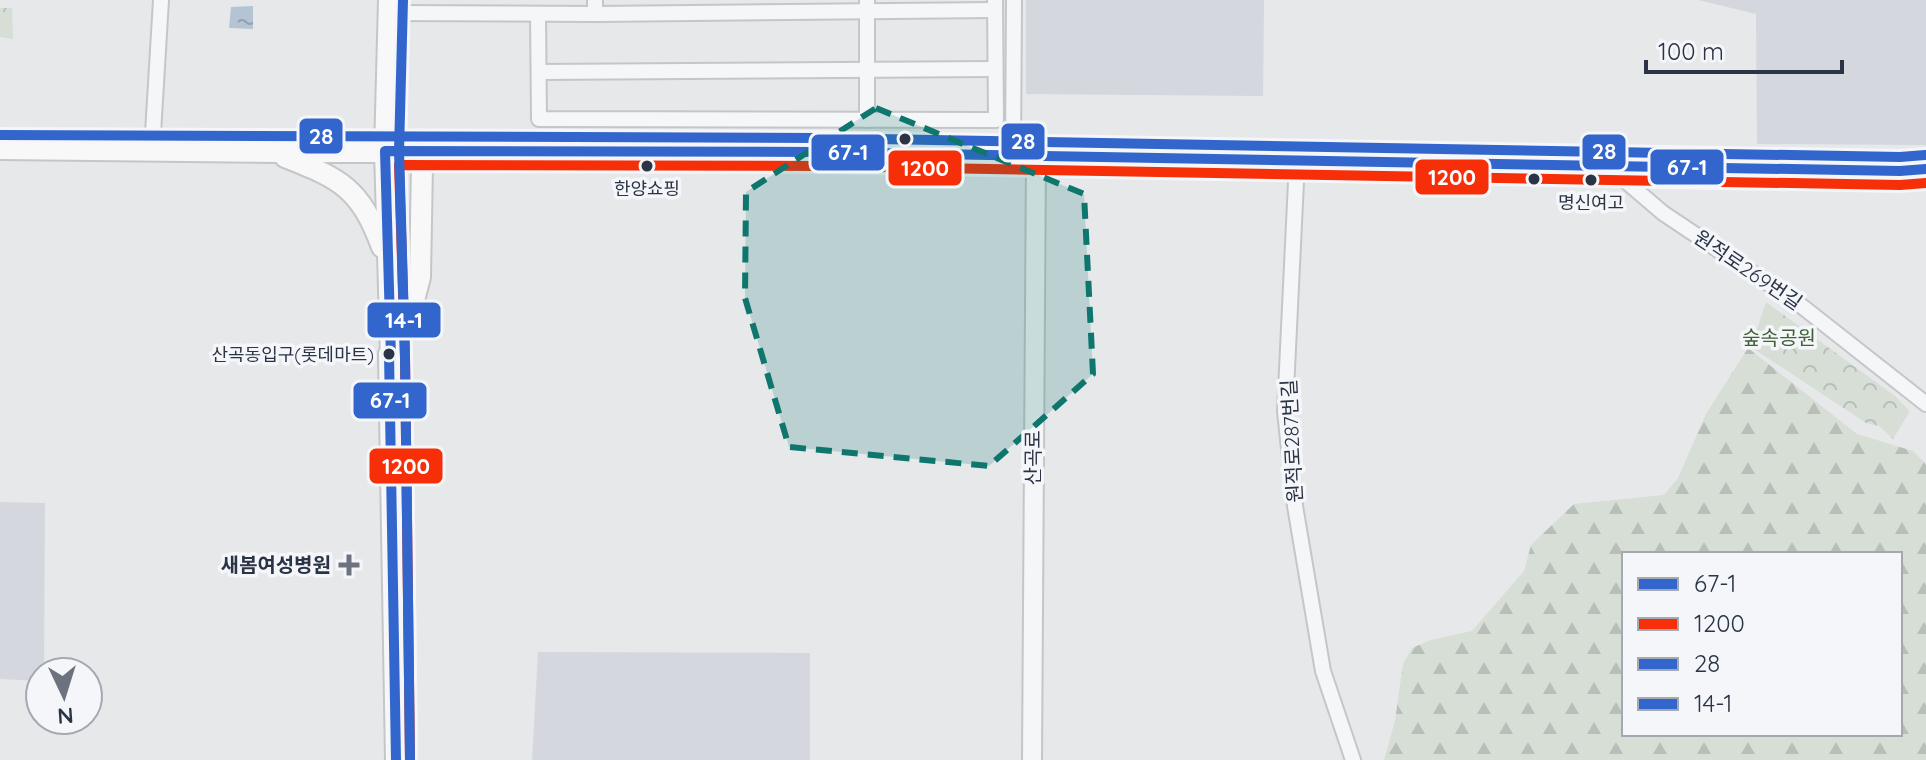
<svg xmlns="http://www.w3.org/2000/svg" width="1926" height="760" font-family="Quicksand,'Noto Sans KR',sans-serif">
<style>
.built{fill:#d4d7dd}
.forest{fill:url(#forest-firs);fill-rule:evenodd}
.park{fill:url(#park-crowns)}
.water{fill:url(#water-ripples)}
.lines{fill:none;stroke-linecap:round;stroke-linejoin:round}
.minor-casing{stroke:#c4c6c8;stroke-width:18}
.tertiary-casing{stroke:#c4c6c8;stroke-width:22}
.secondary-casing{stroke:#c4c6c8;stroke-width:24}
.minor{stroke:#f5f6f7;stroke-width:14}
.tertiary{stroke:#f5f6f7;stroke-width:18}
.secondary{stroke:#f8f8f8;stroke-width:20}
.bus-1-casing{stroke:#f4f6f9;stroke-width:16}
.bus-2-casing{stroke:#f4f6f9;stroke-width:16}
.bus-3-casing{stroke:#f4f6f9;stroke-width:16}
.bus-4-casing{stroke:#f4f6f9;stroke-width:16}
.bus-1{stroke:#36c;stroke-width:10}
.bus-2{stroke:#f72f08;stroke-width:10}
.bus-3{stroke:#36c;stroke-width:10}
.bus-4{stroke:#36c;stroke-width:10}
.marked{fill:#0f766e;fill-opacity:0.2;stroke:#0f766e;stroke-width:6;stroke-dasharray:16 10;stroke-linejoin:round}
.bus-dot{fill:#2b3445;stroke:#f4f6f9;stroke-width:3}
.poi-dot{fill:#6c737f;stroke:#f4f6f9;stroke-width:3}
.labels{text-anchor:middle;stroke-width:7;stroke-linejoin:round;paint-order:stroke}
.bus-label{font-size:18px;fill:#2b3445;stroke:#f4f6f9}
.street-label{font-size:20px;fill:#2b3445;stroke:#f4f6f9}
.park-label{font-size:20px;fill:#3f6138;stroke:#f4f6f9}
.poi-label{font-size:20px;font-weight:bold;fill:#2b3445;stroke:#f4f6f9;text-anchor:end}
.line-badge{stroke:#f4f6f9;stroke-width:3}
.badge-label{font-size:22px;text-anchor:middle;font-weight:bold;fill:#fff}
</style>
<defs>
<pattern id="forest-firs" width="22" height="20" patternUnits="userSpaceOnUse" patternTransform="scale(2)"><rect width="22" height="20" fill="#d6ded6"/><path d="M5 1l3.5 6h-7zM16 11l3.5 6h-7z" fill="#b8bfb9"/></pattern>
<pattern id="park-crowns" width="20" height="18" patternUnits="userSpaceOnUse" patternTransform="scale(2)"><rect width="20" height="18" fill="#d6ded6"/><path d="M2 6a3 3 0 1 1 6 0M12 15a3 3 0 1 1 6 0" fill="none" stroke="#b8bfb9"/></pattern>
<pattern id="water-ripples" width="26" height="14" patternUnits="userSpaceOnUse" patternTransform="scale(2)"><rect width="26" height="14" fill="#b4c4d5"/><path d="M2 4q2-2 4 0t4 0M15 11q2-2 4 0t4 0" fill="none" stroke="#93a0af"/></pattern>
</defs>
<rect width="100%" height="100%" fill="#e6e8ea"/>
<g class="built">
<polygon points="1026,0 1264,0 1263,96 1026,94"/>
<polygon points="1698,0 1926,0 1926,145 1757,144 1756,14"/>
<polygon points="0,502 45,503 44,672 40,672 40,681 0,679"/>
<polygon points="538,652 810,653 810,760 532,760"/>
</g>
<path class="forest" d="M 1748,348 L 1857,434 L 1913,451 L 1926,464 L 1926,760 L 1384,760 L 1395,721 L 1403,664 L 1412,648 L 1431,640 L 1472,631 L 1524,571 L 1531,545 L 1574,504 L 1664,495 L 1678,478 L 1706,414 ZM 1624,554 L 1900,554 L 1900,734 L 1624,734 Z"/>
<g class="park">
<polygon points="0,8 12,8 13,39 0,37"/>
<polygon points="1766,302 1895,396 1910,411 1893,439 1879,426 1866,423 1751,347"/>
</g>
<polygon class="water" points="253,6 253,29 229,28 231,7"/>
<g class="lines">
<g class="minor-casing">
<g id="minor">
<polyline points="389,13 595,14 595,0"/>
<polyline points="538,14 539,119 996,120 995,0"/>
<polyline points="595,14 995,10"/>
<polyline points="539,72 995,69"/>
<polyline points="867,120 867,0"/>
<polyline points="152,150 161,0"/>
<polyline points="1013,155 1014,0"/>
<polyline points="1297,161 1285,411 1295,506 1323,671 1353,760"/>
<polyline points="1608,166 1663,213 1799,304 1926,404"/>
</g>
</g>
<g class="tertiary-casing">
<polyline id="tertiary" points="1032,760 1036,156"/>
</g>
<g class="secondary-casing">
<g id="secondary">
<polyline points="389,0 385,151 391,357 389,354 396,760"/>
<polyline points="0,149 274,152 820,152 1900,171 1926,169"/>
<path d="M 285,157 C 341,179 360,188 382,247"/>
<polyline points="394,351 412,308 420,277 422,164 442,151"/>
</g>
</g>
<use href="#minor" class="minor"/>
<use href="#tertiary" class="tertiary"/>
<use href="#secondary" class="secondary"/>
<g class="bus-1-casing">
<polyline id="bus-1" points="396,760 389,354 391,357 385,151 820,152 1900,171 1926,169"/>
</g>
<g class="bus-2-casing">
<polyline id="bus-2" points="410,760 405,357 399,165 820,166 1900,185 1926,183"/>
</g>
<g class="bus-3-casing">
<polyline id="bus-3" points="0,135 820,138 1900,157 1925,155"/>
</g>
<g class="bus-4-casing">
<polyline id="bus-4" points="403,0 399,151 405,357 410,760"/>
</g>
<use href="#bus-1" class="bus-1"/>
<use href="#bus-2" class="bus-2"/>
<use href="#bus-3" class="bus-3"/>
<use href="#bus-4" class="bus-4"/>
</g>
<path class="marked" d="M 876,108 L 1084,194 L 1093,374 L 989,466 L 789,447 L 745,298 L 746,192 Z"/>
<g class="bus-dot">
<circle cx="905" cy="139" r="7"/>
<circle cx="647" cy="166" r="7"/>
<circle cx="1534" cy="179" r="7"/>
<circle cx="1591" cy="180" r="7"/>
<circle cx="389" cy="354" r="7"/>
</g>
<path class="poi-dot" d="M345 553h8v8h8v8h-8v8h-8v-8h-8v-8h8z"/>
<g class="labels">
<g class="bus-label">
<text x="647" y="195">한양쇼핑</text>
<text x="1591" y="209">명신여고</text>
<text x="374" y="361" text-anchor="end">산곡동입구(롯데마트)</text>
</g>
<g class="street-label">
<text transform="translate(1748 270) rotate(34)" y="7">원적로269번길</text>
<text transform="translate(1292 441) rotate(-93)" y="7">원적로287번길</text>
<text transform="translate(1033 458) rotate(-90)" y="7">산곡로</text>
</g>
<g class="park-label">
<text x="1779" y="345">숲속공원</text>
</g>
<g class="poi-label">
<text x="331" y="572">새봄여성병원</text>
</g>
</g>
<g class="line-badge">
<rect x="298" y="117" width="46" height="38" rx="8" fill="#36c"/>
<rect x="1000" y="122" width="46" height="39" rx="8" fill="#36c"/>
<rect x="1581" y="133" width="46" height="38" rx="8" fill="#36c"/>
<rect x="810" y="133" width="76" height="39" rx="8" fill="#36c"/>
<rect x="1649" y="148" width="76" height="38" rx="8" fill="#36c"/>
<rect x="887" y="149" width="76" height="38" rx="8" fill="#f72f08"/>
<rect x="1414" y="158" width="76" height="38" rx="8" fill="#f72f08"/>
<rect x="366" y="301" width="76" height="38" rx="8" fill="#36c"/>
<rect x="352" y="381" width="76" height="39" rx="8" fill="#36c"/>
<rect x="368" y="447" width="76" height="38" rx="8" fill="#f72f08"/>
</g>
<g class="badge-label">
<text x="321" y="144">28</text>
<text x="1023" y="149">28</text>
<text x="1604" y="159">28</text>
<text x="848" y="160">67-1</text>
<text x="1687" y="175">67-1</text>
<text x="925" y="176">1200</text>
<text x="1452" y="185">1200</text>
<text x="404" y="328">14-1</text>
<text x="390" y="408">67-1</text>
<text x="406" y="474">1200</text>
</g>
<rect x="1622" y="552" width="280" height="184" fill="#f4f6f9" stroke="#a4a8b1" stroke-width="2"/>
<rect x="1638" y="578" width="40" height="12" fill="#3366cc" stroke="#a4a8b1" stroke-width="2"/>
<text x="1694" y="592" font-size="24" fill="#2b3445">67-1</text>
<rect x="1638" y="618" width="40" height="12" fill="#f72f08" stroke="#a4a8b1" stroke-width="2"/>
<text x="1694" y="632" font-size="24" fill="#2b3445">1200</text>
<rect x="1638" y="658" width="40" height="12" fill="#3366cc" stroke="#a4a8b1" stroke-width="2"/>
<text x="1694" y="672" font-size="24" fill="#2b3445">28</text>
<rect x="1638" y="698" width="40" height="12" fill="#3366cc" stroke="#a4a8b1" stroke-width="2"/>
<text x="1694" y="712" font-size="24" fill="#2b3445">14-1</text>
<g transform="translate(64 696) rotate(176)"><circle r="38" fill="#f4f6f9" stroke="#a4a8b1" stroke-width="2"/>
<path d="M0-6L14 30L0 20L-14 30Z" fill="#6c737f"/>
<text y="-12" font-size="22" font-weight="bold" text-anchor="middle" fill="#2b3445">N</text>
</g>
<path d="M1646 60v12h196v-12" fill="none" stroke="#2b3445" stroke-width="4"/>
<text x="1658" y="60" font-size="24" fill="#2b3445" stroke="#f4f6f9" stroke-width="6" paint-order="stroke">100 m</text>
</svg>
